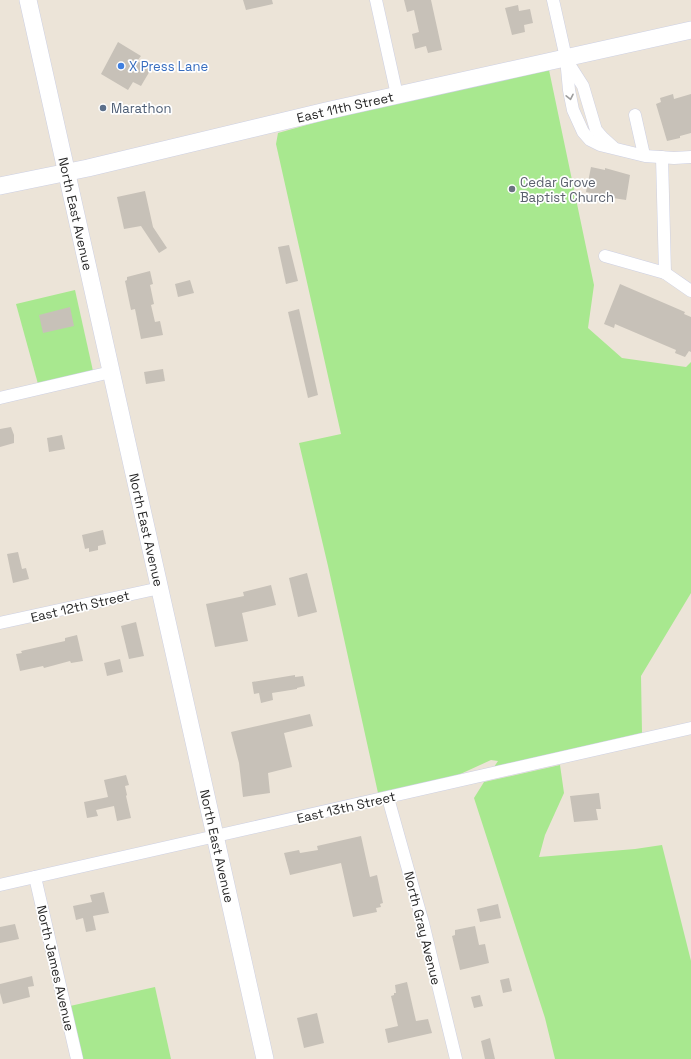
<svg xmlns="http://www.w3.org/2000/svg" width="691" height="1059" font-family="'Space Grotesk',sans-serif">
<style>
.green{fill:#a8e88f}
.building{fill:#c7c1b8}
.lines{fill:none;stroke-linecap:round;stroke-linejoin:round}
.street-casing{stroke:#cdd0e3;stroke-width:13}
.secondary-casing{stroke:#cdd0e3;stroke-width:18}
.street{stroke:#fff;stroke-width:12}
.secondary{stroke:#fff;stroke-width:17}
.oneway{stroke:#9e9e9e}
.shop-dot{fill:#3f7fe0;stroke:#fff;stroke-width:1.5}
.service-dot{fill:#5c6f8a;stroke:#fff;stroke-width:1.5}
.worship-dot{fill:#6b7280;stroke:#fff;stroke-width:1.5}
.labels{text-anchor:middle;stroke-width:3.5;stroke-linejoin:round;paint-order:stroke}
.shop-label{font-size:13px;fill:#366cbe;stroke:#fff;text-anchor:start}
.street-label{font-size:13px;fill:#282828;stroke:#fff}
.service-label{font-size:13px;fill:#4e5e75;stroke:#fff;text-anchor:start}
.worship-label{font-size:13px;fill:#5b616d;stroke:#fff;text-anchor:start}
</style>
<rect width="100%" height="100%" fill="#ece4d8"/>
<g class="green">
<polygon points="549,70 594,285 588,328 622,358 686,367 691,362 691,593 641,676 642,733 494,767 498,761 491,760 456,776 378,793 328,566 299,443 341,434 276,144 278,133 328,119"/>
<polygon points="75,290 93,371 38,384 16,304"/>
<polygon points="560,765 564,793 545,835 539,857 635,849 662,845 691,961 691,1059 555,1059 545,1018 474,798 484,782"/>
<polygon points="155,987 171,1059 82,1059 70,1006"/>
</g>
<g class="building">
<polygon points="243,0 272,0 273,4 246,10"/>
<polygon points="404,0 431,0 442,50 428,53 426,46 415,49 412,34 419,32 414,10 407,12"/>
<polygon points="518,5 519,11 530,9 533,23 524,25 525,32 512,35 505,8"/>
<polygon points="118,42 141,56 137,61 151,69 141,86 133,82 128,90 101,74"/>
<polygon points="673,94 674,99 691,94 691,133 680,136 680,138 667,141 656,104 661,102 660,98"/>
<polygon points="591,167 605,170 605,168 630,175 626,200 600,196 600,195 586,192"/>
<polygon points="145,191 153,227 167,248 159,253 141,226 124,229 117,197"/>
<polygon points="289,245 298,281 286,284 278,247"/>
<polygon points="150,271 153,284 150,285 154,304 151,305 155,322 160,321 163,335 141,339 135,309 131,310 125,281 127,280 127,277"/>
<polygon points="190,280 194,293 178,297 175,284"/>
<polygon points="620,284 685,312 684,314 691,317 691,352 689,351 685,357 675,353 676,350 615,324 614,328 604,324"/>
<polygon points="70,307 74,326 43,333 39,315"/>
<polygon points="299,309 318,395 308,398 288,312"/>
<polygon points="163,369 165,381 146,384 144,372"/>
<polygon points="11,427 14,435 14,443 0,447 0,429"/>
<polygon points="62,435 65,449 49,452 47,438"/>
<polygon points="103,530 106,544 98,546 98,550 89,552 89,548 85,549 82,535"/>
<polygon points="18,552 22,569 26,568 29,579 13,583 7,554"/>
<polygon points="307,573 317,612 298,617 289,578"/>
<polygon points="271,585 276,605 242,613 248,641 215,647 206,604 244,596 243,592"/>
<polygon points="136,622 144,656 129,659 121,626"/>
<polygon points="77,635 83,661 71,663 70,661 44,668 43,666 20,671 16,654 22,653 21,651 65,641 65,638"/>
<polygon points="120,659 123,672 107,676 104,663"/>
<polygon points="295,675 295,677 303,676 305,686 297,688 297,689 272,693 273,700 261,703 259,693 254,694 252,682"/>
<polygon points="310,714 313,726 284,733 292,767 268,773 270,793 243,797 239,763 231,732"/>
<polygon points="126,775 129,785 125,786 127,795 126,796 131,818 117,821 114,806 96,810 98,816 87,818 84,802 108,797 104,780"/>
<polygon points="599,793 601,809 596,809 598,820 574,822 570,796"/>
<polygon points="361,836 370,877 377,875 383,903 380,904 381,907 376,908 377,912 353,917 341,863 290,875 284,853 299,850 300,853 318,850 317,846"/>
<polygon points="104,892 109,913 93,916 96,930 86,932 83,918 76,920 73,906 92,902 90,895"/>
<polygon points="498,904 501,918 480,922 477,909"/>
<polygon points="15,924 19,939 0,943 0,927"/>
<polygon points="475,926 479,945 485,944 489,963 460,970 452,936 455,935 455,930"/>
<polygon points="32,976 34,986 28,987 30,997 3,1004 0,993 0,984"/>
<polygon points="509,978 512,991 503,993 500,980"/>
<polygon points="407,982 416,1021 428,1019 432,1033 388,1043 385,1029 398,1026 391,996 394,995 394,993 396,993 395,985"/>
<polygon points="480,995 483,1006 474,1008 471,997"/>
<polygon points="317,1013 324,1043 304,1048 297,1018"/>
<polygon points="490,1038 495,1059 485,1059 481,1041"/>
</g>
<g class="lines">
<g class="street-casing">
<g id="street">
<polyline points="376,0 397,95"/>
<polyline points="553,0 566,58 569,90 573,110 583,132 590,140 600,145 645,156 674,158 691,157"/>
<polyline points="567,61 583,86 596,130 602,137 613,147"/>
<polyline points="635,115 644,155"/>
<polyline points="605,256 665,273 662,157"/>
<polyline points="665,273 691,291"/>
<polyline points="0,398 111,372"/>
<polyline points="0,623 160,588"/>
<polyline points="388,798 423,923 456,1059"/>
<polyline points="35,877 77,1059"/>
<polyline points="0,885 691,728"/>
</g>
</g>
<g class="secondary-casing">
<g id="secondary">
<path id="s1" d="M 28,0 L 265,1059"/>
<path id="s2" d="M 0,186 L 88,168 L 326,111 L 691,30"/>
</g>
</g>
<use href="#street" class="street"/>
<use href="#secondary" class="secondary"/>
</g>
<defs><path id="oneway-chevron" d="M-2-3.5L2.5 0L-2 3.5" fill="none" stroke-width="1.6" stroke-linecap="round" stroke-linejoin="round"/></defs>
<use class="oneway" href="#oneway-chevron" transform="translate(570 97) rotate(78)"/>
<circle class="shop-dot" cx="121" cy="66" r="4"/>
<circle class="service-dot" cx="103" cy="108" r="4"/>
<circle class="worship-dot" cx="512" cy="189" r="4"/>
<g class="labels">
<g class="shop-label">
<text x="129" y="71">X Press Lane</text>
</g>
<g class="street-label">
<text dy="5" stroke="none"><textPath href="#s2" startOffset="354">East 11th Street</textPath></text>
<text dy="5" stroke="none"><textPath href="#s1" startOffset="219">North East Avenue</textPath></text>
<text dy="5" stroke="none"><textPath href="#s1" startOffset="543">North East Avenue</textPath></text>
<text transform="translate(80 606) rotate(-13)" y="5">East 12th Street</text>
<text transform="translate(346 807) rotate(-13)" y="5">East 13th Street</text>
<text dy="5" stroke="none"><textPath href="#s1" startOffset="867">North East Avenue</textPath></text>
<text transform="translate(423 928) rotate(76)" y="5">North Gray Avenue</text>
<text transform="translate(56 968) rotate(77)" y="5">North James Avenue</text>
</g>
<g class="service-label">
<text x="111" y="113">Marathon</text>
</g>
<g class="worship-label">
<text x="520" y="187">Cedar Grove<tspan x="520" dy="15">Baptist Church</tspan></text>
</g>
</g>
</svg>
